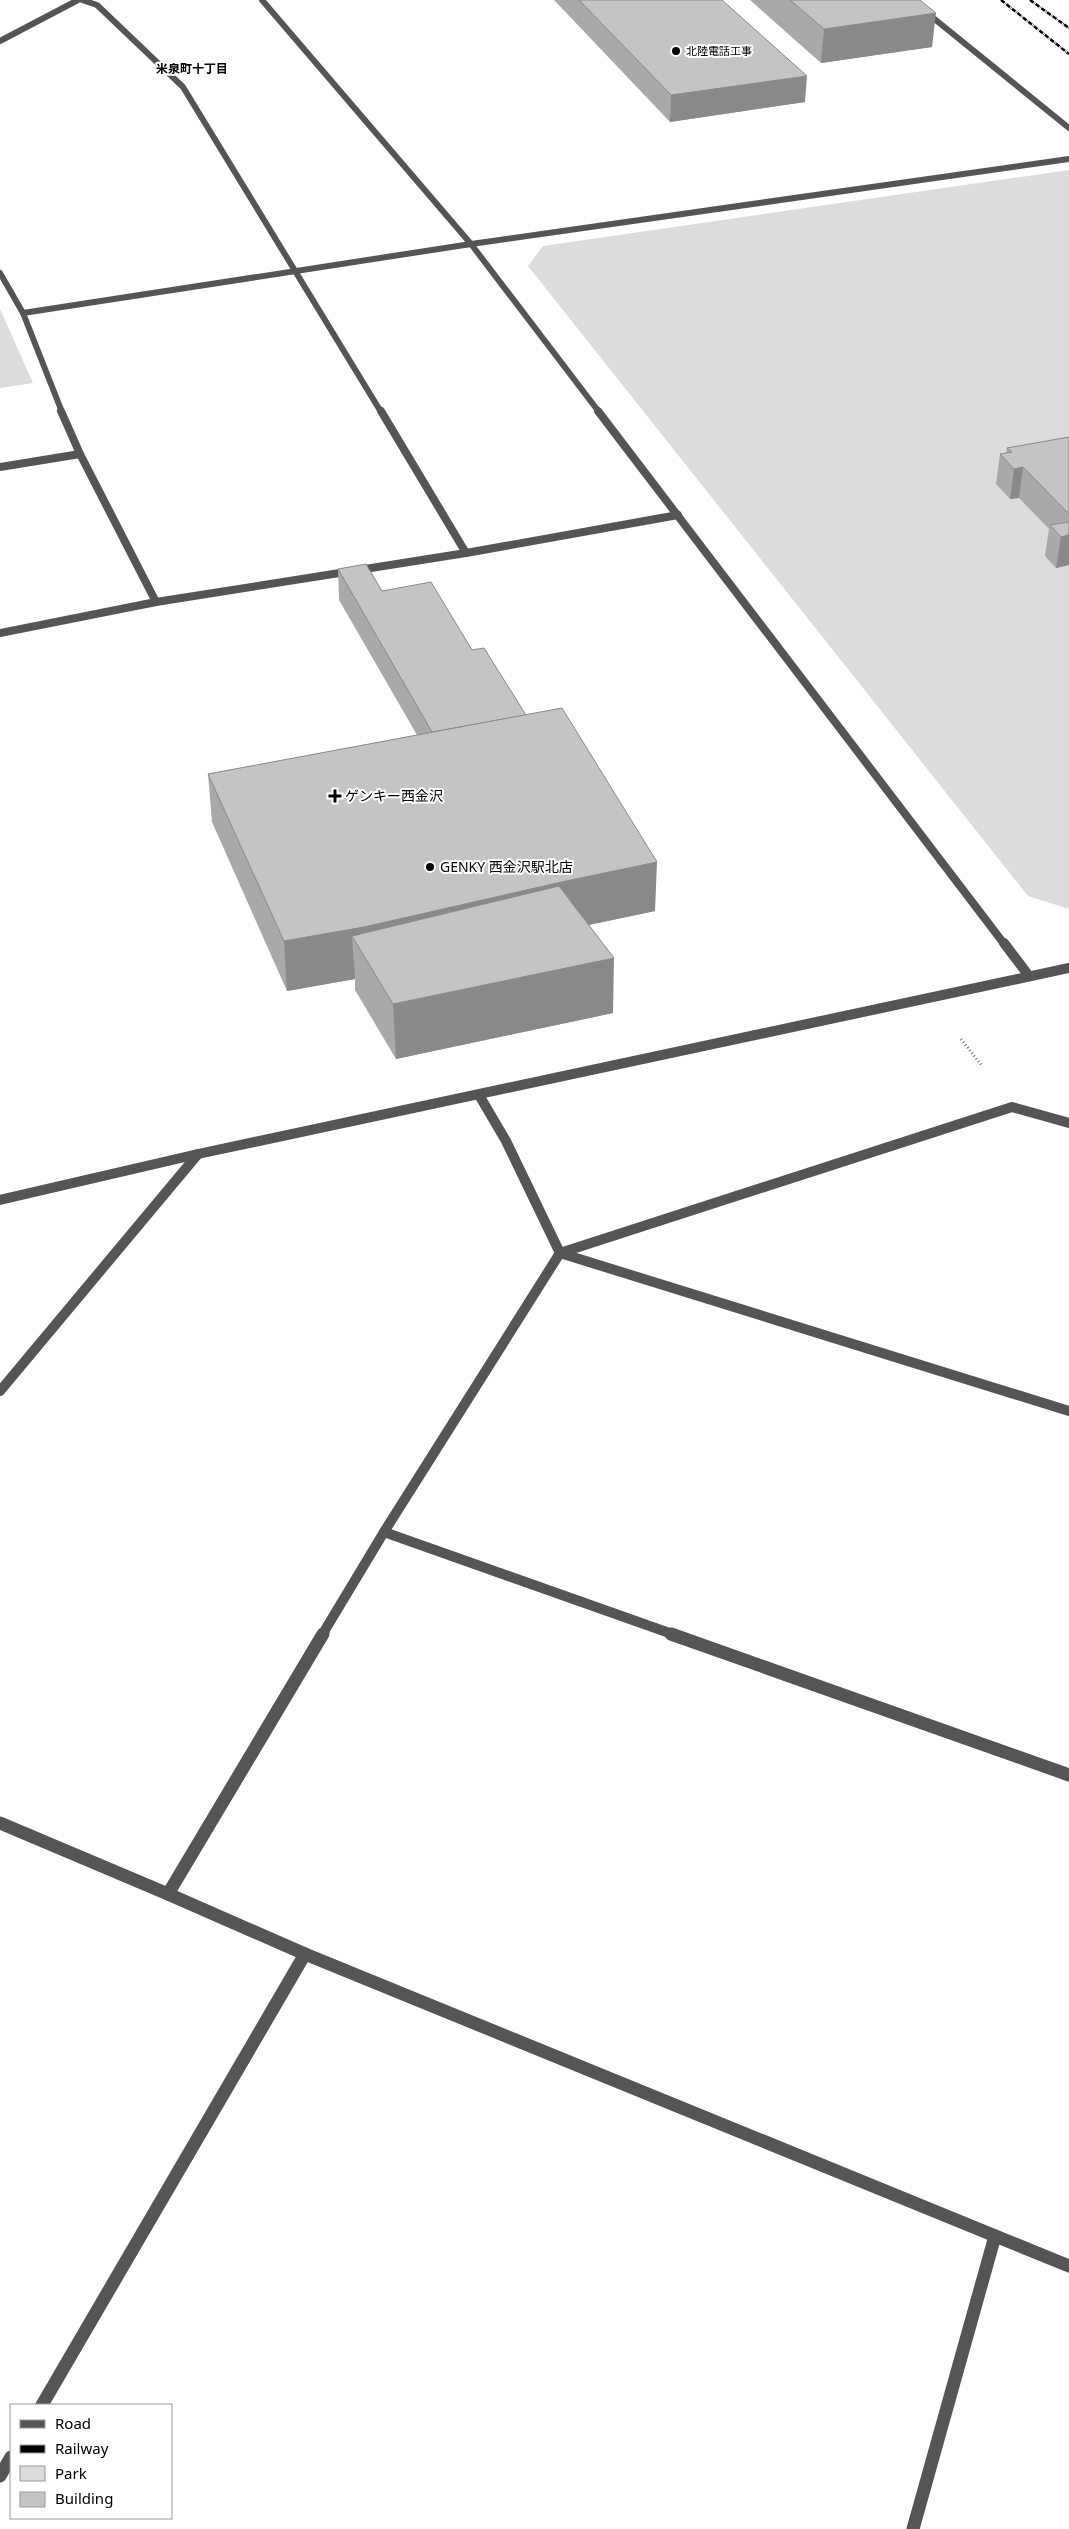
<svg xmlns="http://www.w3.org/2000/svg" width="1069" height="2529" font-family="'Noto Sans','Noto Sans JP',sans-serif">
<style>
.green{fill:#dcdcdc}
.lines{fill:none;stroke-linecap:round;stroke-linejoin:round}
.path{stroke:#777;stroke-width:3;stroke-dasharray:1 2.5;stroke-linecap:butt}
.minor-far3{stroke:#555;stroke-width:6}
.minor-far2{stroke:#555;stroke-width:8}
.minor-far1{stroke:#555;stroke-width:10}
.minor{stroke:#555;stroke-width:13}
.tertiary{stroke:#555;stroke-width:6}
.rail{stroke:#000;stroke-width:2.5;stroke-dasharray:4.5 1 0.5 1;stroke-linecap:butt}
.wall{fill:#a9a9a9}
.shaded-wall{fill:#898989}
.building{fill:#c4c4c4;stroke:#898989}
.poi-dot{fill:#000;stroke:#fff;stroke-width:2}
.labels{text-anchor:middle;stroke-width:4;stroke-linejoin:round;paint-order:stroke}
.far-poi-label{font-size:11px;fill:#000;stroke:#fff;text-anchor:start}
.far-neighbourhood-label{font-size:12px;font-weight:bold;fill:#000;stroke:#fff}
.poi-label{font-size:14px;fill:#000;stroke:#fff;text-anchor:start}
</style>
<rect width="100%" height="100%" fill="#fff"/>
<g class="green">
<polygon points="1069,170 1069,909 1028,896 528,266 543,246"/>
<polygon points="0,309 33,383 0,388"/>
</g>
<g class="lines">
<polyline class="path" points="961,1039 982,1066"/>
<g class="minor-far3">
<polyline points="82,0 97,5 183,87 381,412"/>
<polyline points="262,0 471,244 599,412"/>
<polyline points="0,41 78,0"/>
<polyline points="0,273 23,313 471,244 1069,159"/>
<polyline points="23,313 62,412"/>
</g>
<g class="minor-far2">
<polyline points="598,411 1005,945"/>
<polyline points="0,467 80,454 61,411"/>
<polyline points="466,553 678,515"/>
<polyline points="156,602 466,553 381,411"/>
<polyline points="0,633 156,602 80,454"/>
</g>
<g class="minor-far1">
<polyline points="1004,943 1029,976"/>
<polyline points="479,1095 506,1141 560,1253 1012,1107 1069,1123"/>
<polyline points="0,1200 198,1154 1069,968"/>
<polyline points="0,1391 198,1154"/>
<polyline points="384,1532 675,1635"/>
<polyline points="322,1635 384,1532 560,1253 1069,1411"/>
</g>
<g class="minor">
<polyline points="671,1634 1069,1775"/>
<polyline points="0,1823 168,1894 323,1634"/>
<polyline points="168,1894 305,1954 1069,2266"/>
<polyline points="42,2405 305,1954"/>
<polyline points="0,2476 11,2457"/>
<polyline points="913,2529 995,2236"/>
</g>
<polyline class="tertiary" points="911,0 1069,128"/>
<g class="rail">
<polyline points="1001,0 1069,54"/>
<polyline points="1030,0 1069,28"/>
</g>
</g>
<g class="wall">
<polygon points="554,0 722,0 805,102 670,122"/>
<polygon points="750,0 920,0 932,47 821,63"/>
<polygon points="1069,437 1069,565 1056,568 1045,556 1049,529 1019,498 1010,499 996,484 1000,454 1006,453 1007,448"/>
<polygon points="338,569 382,591 472,650 526,715 655,911 588,925 613,1013 396,1059 355,990 355,979 287,991 212,822 208,774 417,735 339,600"/>
</g>
<g class="shaded-wall">
<polygon points="936,13 932,47 821,63 824,29"/>
<polygon points="807,76 805,102 670,122 671,95"/>
<polygon points="1023,467 1019,498 1010,499 1014,469"/>
<polygon points="1069,535 1069,565 1056,568 1061,537"/>
<polygon points="657,862 655,911 565,930 352,936 355,979 287,991 284,941 566,881"/>
<polygon points="614,958 613,1013 396,1059 393,1004"/>
</g>
<g class="building">
<polygon points="579,0 722,0 807,76 671,95"/>
<polygon points="790,0 920,0 936,13 824,29"/>
<polygon points="1069,437 1069,514 1023,467 1014,469 1000,454 1012,452 1007,448"/>
<polygon points="1069,522 1069,535 1061,537 1050,525"/>
<polygon points="366,564 382,591 431,582 472,650 484,648 526,715 432,732 338,569"/>
<polygon points="562,708 657,862 566,881 364,927 284,941 208,774"/>
<polygon points="559,886 614,958 393,1004 352,936"/>
</g>
<g class="poi-dot">
<circle cx="676" cy="51" r="5"/>
<path d="M332.5 788.5h5v5h5v5h-5v5h-5v-5h-5v-5h5z"/>
<circle cx="430" cy="867" r="5"/>
</g>
<g class="labels">
<g class="far-poi-label">
<text x="686" y="55">北陸電話工事</text>
</g>
<g class="far-neighbourhood-label">
<text x="192" y="73">米泉町十丁目</text>
</g>
<g class="poi-label">
<text x="345" y="801">ゲンキー西金沢</text>
<text x="440" y="872">GENKY 西金沢駅北店</text>
</g>
</g>
<rect x="10" y="2404" width="162" height="115" fill="#ffffff" stroke="#999999"/>
<rect x="20" y="2420" width="25" height="8" fill="#555555" stroke="#999999"/>
<text x="55" y="2429" font-size="15" fill="#000000">Road</text>
<rect x="20" y="2445" width="25" height="8" fill="#000000" stroke="#999999"/>
<text x="55" y="2454" font-size="15" fill="#000000">Railway</text>
<rect x="20" y="2466" width="25" height="15" fill="#dcdcdc" stroke="#999999"/>
<text x="55" y="2479" font-size="15" fill="#000000">Park</text>
<rect x="20" y="2492" width="25" height="15" fill="#c4c4c4" stroke="#999999"/>
<text x="55" y="2504" font-size="15" fill="#000000">Building</text>
</svg>
